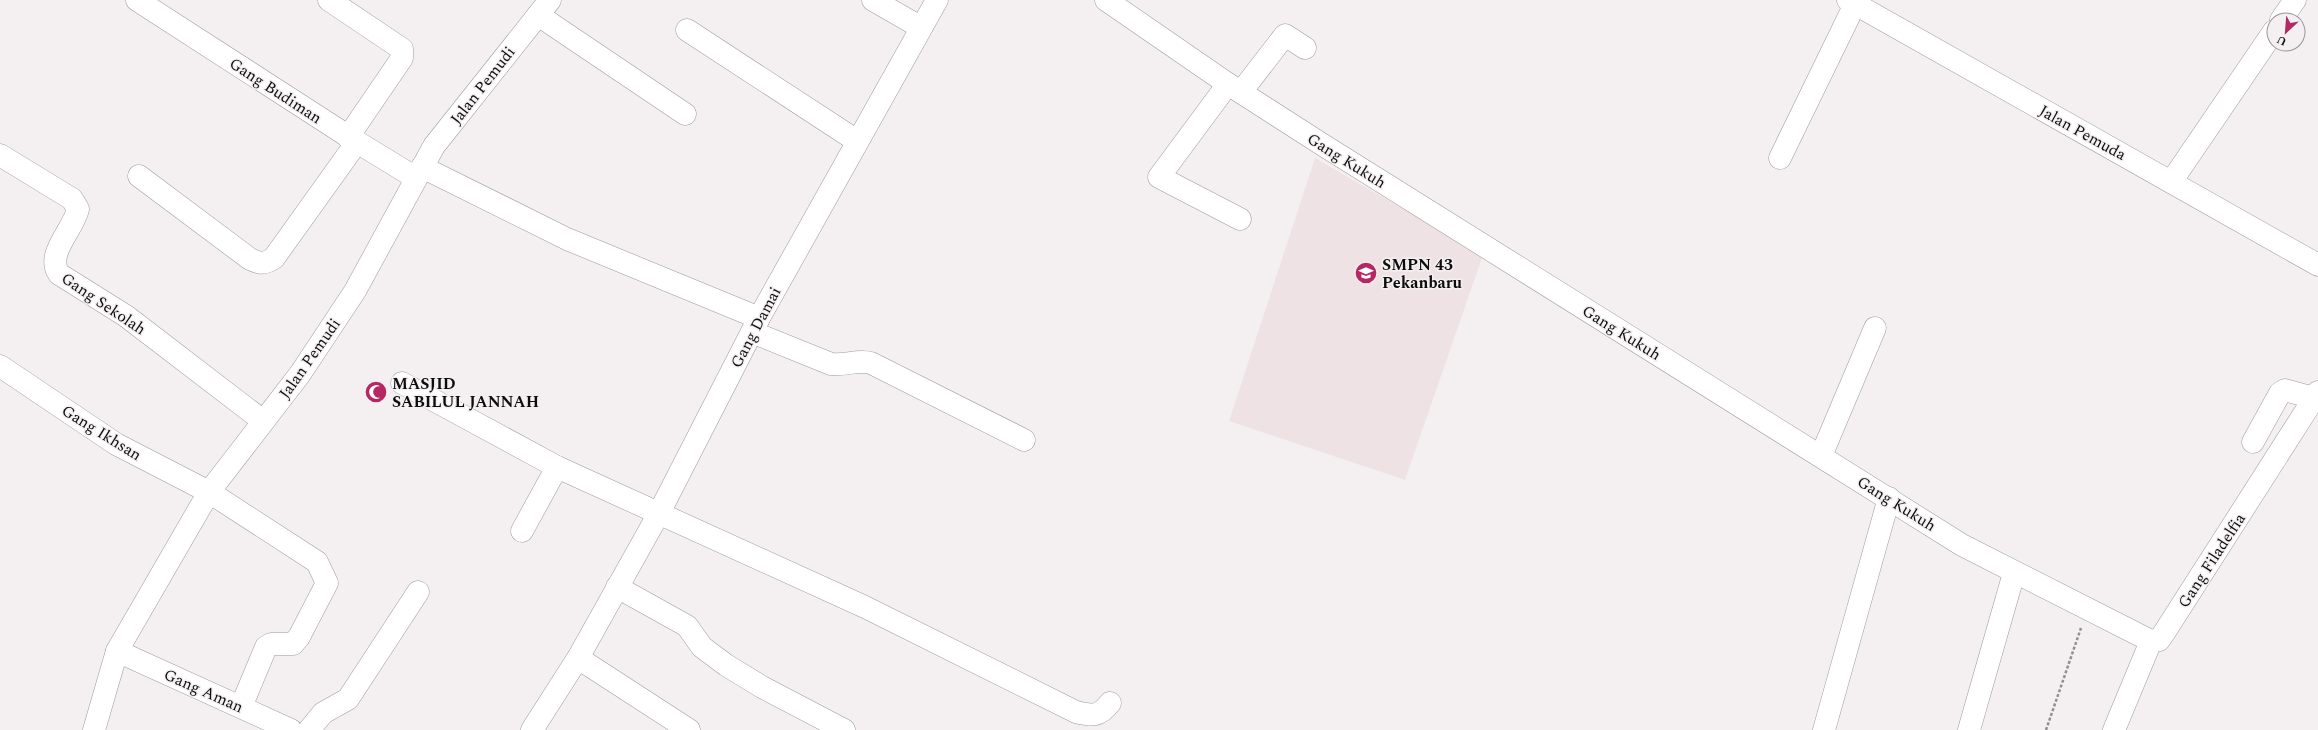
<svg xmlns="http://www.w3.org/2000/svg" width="2318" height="730" font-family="Spectral,serif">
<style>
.built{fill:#efe2e5}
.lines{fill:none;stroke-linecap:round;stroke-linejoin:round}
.minor-casing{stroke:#9e9b9c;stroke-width:23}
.major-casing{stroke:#9e9b9c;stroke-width:23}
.path{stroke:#928f90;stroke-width:2.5;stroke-dasharray:3 2;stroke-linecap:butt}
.minor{stroke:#fff;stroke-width:22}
.major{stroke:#fff;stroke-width:22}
.labels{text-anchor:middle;stroke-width:3;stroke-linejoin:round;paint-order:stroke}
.street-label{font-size:16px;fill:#0e0d0d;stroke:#f4f0f1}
.poi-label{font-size:16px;font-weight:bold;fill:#0e0d0d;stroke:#f4f0f1;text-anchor:start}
</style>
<rect width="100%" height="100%" fill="#f4f0f1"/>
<polygon class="built" points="1315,158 1483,255 1405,480 1229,421"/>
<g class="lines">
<g class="minor-casing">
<g id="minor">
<polyline points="137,0 357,142 416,178"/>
<polyline points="329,0 402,49 402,58 348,137"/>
<polyline points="873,0 920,27"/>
<polyline points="1106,0 1228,84 1323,145 1962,545 2151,641"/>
<polyline points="538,15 685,114"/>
<polyline points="2281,20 2295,0"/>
<polyline points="687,30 857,141"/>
<polyline points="1228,84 1159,177 1240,219"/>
<polyline points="1241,92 1285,35 1305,48"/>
<path d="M 0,155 L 72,199 L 78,209 C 74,229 45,254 59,274 L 126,316 L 263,421"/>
<polyline points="1780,158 1857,0"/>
<polyline points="422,167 567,239 759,318"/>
<path d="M 139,176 L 250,259 C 260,264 265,264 274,258 L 357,142"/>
<polyline points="2171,182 2274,31"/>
<path d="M 752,332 L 831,364 C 846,366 857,359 871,363 L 1024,440"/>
<polyline points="0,366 116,444 209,492 317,562 327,583 299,637 293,644 271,644 266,647 241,707"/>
<path d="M 402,383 L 557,467 L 865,607 L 1076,712 C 1092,716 1099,717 1110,703"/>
<polyline points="2253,442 2280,393 2285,390 2314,398"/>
<polyline points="1821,456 1875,328"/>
<polyline points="522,531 557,467"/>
<polyline points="617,587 687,626 702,647 726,665 762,687 844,730"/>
<polyline points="117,651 291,730"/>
<polyline points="578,658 689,730"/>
<polyline points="94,730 117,651 209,492 300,374 355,291 434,146 550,0"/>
<polyline points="309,730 323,713 348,699 418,592"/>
<polyline points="532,730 578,658 658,515 759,318 937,0"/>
<polyline points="1824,730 1889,498"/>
<polyline points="1969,730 2014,573"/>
<polyline points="2114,730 2151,641 2159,640 2164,633 2318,392"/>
</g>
</g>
<g class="major-casing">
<polyline id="major" points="1848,0 2318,265"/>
</g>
<polyline class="path" points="2046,730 2081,628"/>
<use href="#minor" class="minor"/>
<use href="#major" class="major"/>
</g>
<defs>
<g id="school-disc" transform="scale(1.15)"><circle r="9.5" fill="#b42864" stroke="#f4f0f1"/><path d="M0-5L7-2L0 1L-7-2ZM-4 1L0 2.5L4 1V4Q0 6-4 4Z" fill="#fff"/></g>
<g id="mosque-disc" transform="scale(1.15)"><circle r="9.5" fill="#b42864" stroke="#f4f0f1"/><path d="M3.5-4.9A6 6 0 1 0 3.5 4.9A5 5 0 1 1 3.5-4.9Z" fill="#fff"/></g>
</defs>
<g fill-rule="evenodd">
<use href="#school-disc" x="1366" y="273"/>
<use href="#mosque-disc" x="376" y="392"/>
</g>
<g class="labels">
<g class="street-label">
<text transform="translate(482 85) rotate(-52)" y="6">Jalan Pemudi</text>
<text transform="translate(276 90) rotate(33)" y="6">Gang Budiman</text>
<text transform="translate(2083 132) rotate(29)" y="6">Jalan Pemuda</text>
<text transform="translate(1347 160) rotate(32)" y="6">Gang Kukuh</text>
<text transform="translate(104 303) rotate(34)" y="6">Gang Sekolah</text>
<text transform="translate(755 327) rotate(-62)" y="6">Gang Damai</text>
<text transform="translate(1622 332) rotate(32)" y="6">Gang Kukuh</text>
<text transform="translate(309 358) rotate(-55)" y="6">Jalan Pemudi</text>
<text transform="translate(102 432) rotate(32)" y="6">Gang Ikhsan</text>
<text transform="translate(1897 503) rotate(32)" y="6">Gang Kukuh</text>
<text transform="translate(2211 560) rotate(-57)" y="6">Gang Filadelfia</text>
<text transform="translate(204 690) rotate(24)" y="6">Gang Aman</text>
</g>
<g class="poi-label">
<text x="1382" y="270">SMPN 43<tspan x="1382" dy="18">Pekanbaru</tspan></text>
<text x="392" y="389">MASJID<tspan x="392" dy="18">SABILUL JANNAH</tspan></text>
</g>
</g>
<g transform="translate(2286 32) rotate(206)"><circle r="19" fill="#f4f0f1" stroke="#989596"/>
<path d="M0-3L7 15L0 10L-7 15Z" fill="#b42864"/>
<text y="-6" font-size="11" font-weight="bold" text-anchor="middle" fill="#0e0d0d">U</text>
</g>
</svg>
